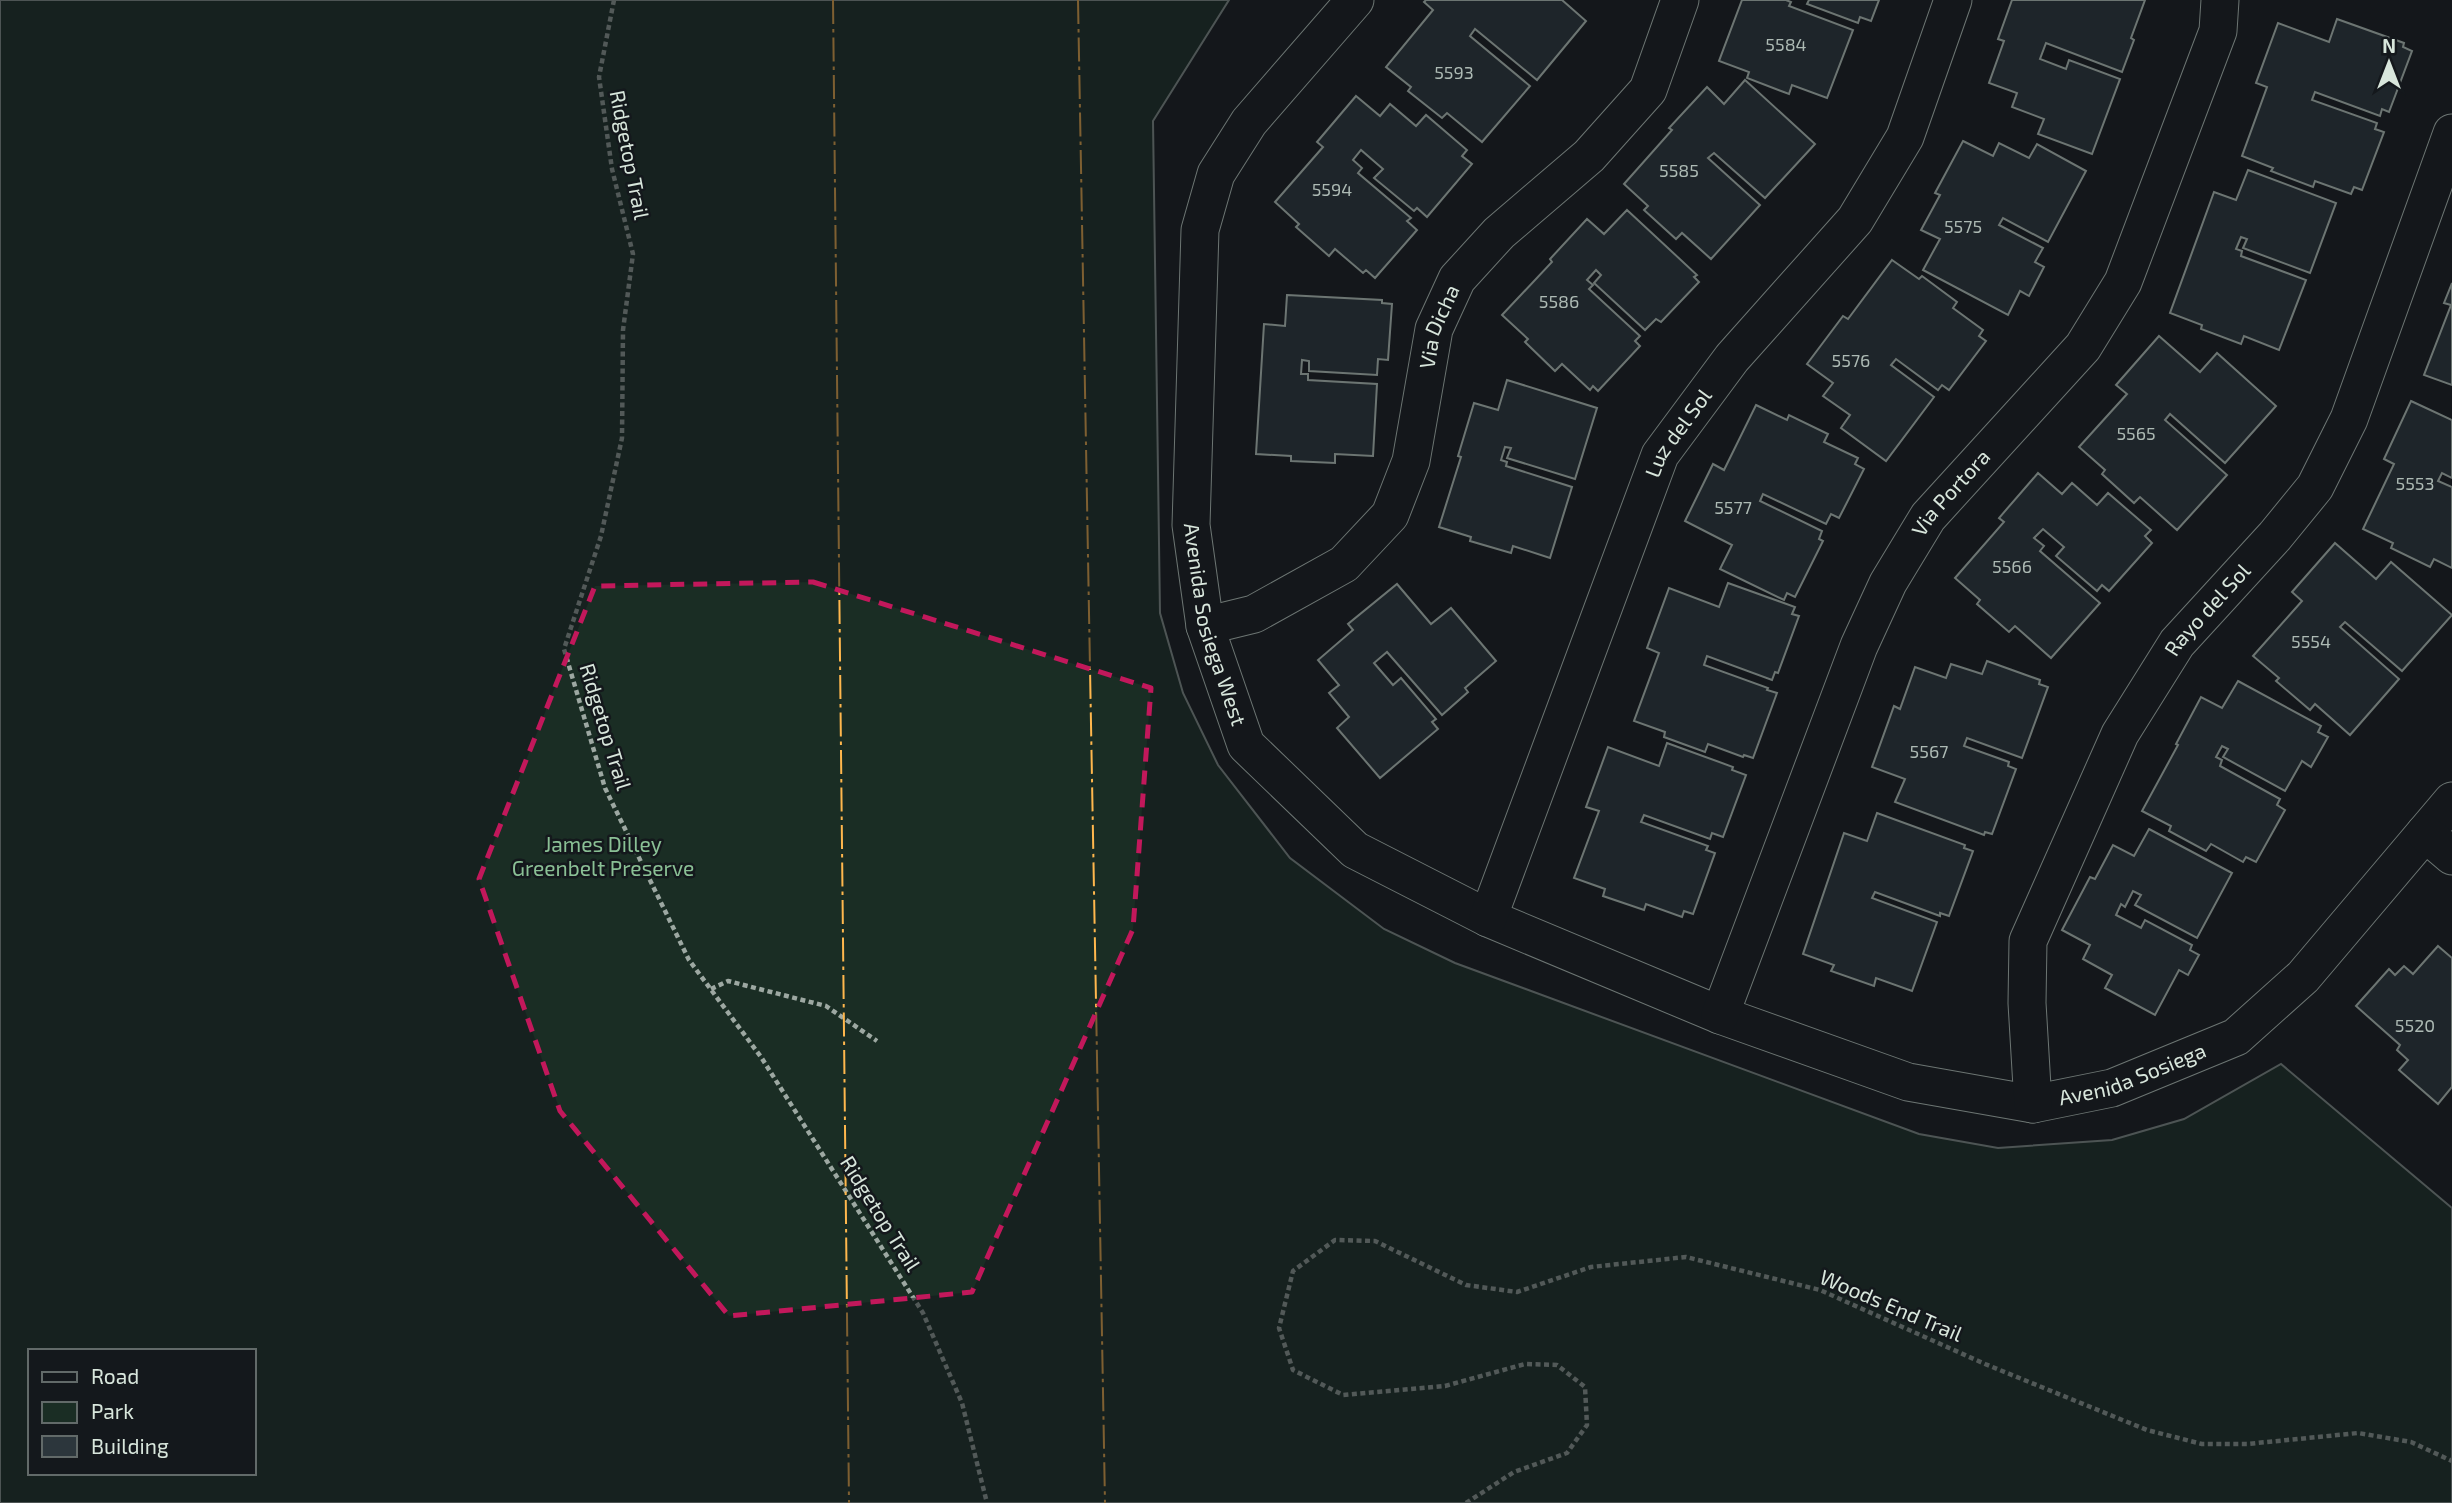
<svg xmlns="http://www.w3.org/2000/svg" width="2452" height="1503" font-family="'Exo 2',sans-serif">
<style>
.green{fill:#1a2d24;stroke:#939e99;stroke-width:2;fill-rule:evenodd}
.building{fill:#2c363c;stroke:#d8e6dc;stroke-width:2}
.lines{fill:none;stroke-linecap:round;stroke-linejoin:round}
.minor-casing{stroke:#d8e6dc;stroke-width:39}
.path{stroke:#9da8a2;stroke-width:4.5;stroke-dasharray:5 3.5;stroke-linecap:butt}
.minor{stroke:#14181c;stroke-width:37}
.power{stroke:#ffb74d;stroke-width:2;stroke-dasharray:24 5 3.5 5;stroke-linecap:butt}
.marked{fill:none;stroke:#c2185b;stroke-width:5;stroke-dasharray:14 9;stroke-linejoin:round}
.labels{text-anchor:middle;stroke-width:5;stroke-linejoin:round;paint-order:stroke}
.number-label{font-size:18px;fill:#adbab4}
.street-label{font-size:21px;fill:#d8e6dc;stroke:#14181c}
.park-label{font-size:21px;fill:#8ac095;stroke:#14181c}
</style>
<rect width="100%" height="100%" fill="#14181c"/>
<path class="green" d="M 0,0 L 1229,0 L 1153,121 L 1160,613 L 1183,693 L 1218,765 L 1290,858 L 1384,929 L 1455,963 L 1919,1134 L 1998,1148 L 2112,1140 L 2184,1119 L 2281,1064 L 2452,1208 L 2452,1503 L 0,1503 ZM 30,1351 L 254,1351 L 254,1473 L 30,1473 Z"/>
<g class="building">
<polygon points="1426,0 1562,0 1586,21 1537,80 1475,29 1470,36 1530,86 1482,142 1447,113 1442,118 1408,91 1411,87 1386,67 1433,10 1424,2"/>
<polygon points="1742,0 1786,0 1791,2 1789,6 1853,30 1827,98 1792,85 1789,94 1747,78 1749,72 1719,61"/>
<polygon points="1809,0 1879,0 1871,21 1860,17 1858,23 1807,4"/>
<polygon points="2012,0 2145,0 2131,38 2134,40 2122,72 2046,43 2040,59 2066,69 2069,60 2120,79 2092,154 2038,134 2044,119 2012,107 2017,93 1989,83 2004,41 1998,39"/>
<polygon points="2337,19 2404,43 2403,47 2412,51 2389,112 2382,109 2380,116 2315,92 2312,100 2377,123 2375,129 2384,132 2362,190 2354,187 2351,194 2315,181 2313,187 2271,171 2273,168 2242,156 2267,87 2256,83 2278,23 2329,42"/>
<polygon points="1745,80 1815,144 1765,198 1714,153 1708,158 1760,205 1711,259 1682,233 1676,239 1644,210 1648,206 1624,184 1672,130 1669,128 1707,87 1724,104"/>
<polygon points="1356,96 1380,116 1390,104 1416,126 1426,115 1467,150 1462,156 1472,164 1427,217 1417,208 1414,211 1374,178 1383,169 1361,150 1353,160 1362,168 1358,173 1411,218 1407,221 1417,230 1375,278 1366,270 1363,273 1335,249 1329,256 1296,227 1299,224 1275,202 1323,147 1317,142"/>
<polygon points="1963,141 1993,156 1999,143 2029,158 2037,144 2086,171 2048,242 2003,218 1999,225 2043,248 2035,262 2044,267 2029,296 2020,291 2008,315 1923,270 1940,239 1921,230 1940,195 1935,193"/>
<polygon points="2248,170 2336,203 2310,273 2243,248 2247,239 2241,237 2236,249 2242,251 2241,256 2306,280 2279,350 2244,336 2241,344 2201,329 2202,325 2170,313 2214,192 2236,200"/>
<polygon points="1627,210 1697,275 1694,277 1699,282 1661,322 1656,319 1645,330 1594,283 1601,275 1596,270 1587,280 1593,285 1589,289 1640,336 1635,341 1640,346 1598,391 1593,386 1590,390 1562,364 1555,371 1525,342 1528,339 1502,315 1552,262 1550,259 1587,219 1604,234"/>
<polygon points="1892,260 1919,279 1922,276 1957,302 1953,308 1983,330 1979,336 1986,341 1949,390 1942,385 1938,390 1896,359 1891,365 1934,397 1886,461 1841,428 1850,415 1823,396 1833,383 1807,364 1843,316 1848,319"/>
<polygon points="2452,283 2452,385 2424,375 2451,305 2444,303"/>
<polygon points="1287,295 1382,300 1382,303 1392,304 1388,360 1378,359 1377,375 1309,371 1309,361 1302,360 1301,374 1308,374 1308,380 1377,384 1373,456 1335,454 1335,463 1291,461 1291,456 1256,454 1264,324 1285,326"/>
<polygon points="2159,336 2200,372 2217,353 2276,406 2225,463 2170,414 2165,420 2227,475 2177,530 2140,497 2134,503 2102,474 2105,470 2079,447 2127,394 2116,385"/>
<polygon points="1507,380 1597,408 1575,479 1507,458 1511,448 1505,447 1501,460 1507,462 1506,466 1572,487 1550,558 1513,546 1511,553 1470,541 1471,537 1439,527 1461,457 1458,456 1474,403 1498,410"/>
<polygon points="2411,401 2452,420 2452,478 2442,473 2438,481 2452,487 2452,568 2434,559 2430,567 2391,548 2393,543 2363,529 2394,464 2384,459"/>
<polygon points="1756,405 1787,420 1789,415 1828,434 1824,442 1858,458 1855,464 1864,469 1839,518 1831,514 1826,524 1763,494 1760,501 1822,531 1819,539 1823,541 1795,597 1787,593 1784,600 1720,569 1732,545 1685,521 1713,464 1724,470"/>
<polygon points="2038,473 2062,494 2072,483 2097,505 2108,493 2151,530 2145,536 2152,543 2109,591 2102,585 2097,591 2056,556 2064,547 2043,529 2034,538 2044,546 2040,551 2100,603 2051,658 2015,626 2009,632 1977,604 1980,600 1955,578 2004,522 1999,518"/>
<polygon points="2335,543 2376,579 2391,562 2452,615 2402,671 2345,622 2340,627 2399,679 2350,735 2315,704 2310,710 2276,681 2279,678 2253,656 2302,601 2292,592"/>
<polygon points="1728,583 1795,607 1792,614 1799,616 1778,673 1775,672 1772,680 1707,656 1704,665 1768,688 1767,690 1777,693 1753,758 1744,755 1743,757 1708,744 1705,752 1664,737 1665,732 1634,721 1659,653 1647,648 1669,588 1719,607"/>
<polygon points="1397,584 1431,624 1451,608 1496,661 1465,688 1468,692 1442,715 1387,652 1374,663 1393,685 1401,678 1436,719 1432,722 1438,729 1380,778 1337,728 1349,717 1329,693 1339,685 1318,660 1353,630 1348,624"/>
<polygon points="1987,661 2040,680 2039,684 2048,687 2022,758 1967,738 1964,746 2009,762 2008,766 2016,769 1992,834 1985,832 1984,835 1895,802 1905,779 1872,767 1894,706 1900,709 1915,667 1946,678 1951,664 1982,674"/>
<polygon points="2238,681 2321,726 2318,732 2328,737 2311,767 2302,761 2285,791 2223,757 2228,749 2222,746 2216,757 2222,760 2220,766 2280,799 2277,805 2285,810 2256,862 2246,857 2243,862 2211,844 2206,851 2169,831 2171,826 2142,811 2178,745 2176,744 2201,697 2222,708"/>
<polygon points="1667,743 1733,767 1732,770 1746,775 1723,837 1712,833 1710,839 1644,815 1641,822 1708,846 1706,850 1715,853 1693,914 1684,911 1682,917 1646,904 1644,910 1603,896 1605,889 1574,878 1599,811 1586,807 1608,747 1659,766"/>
<polygon points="1877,813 1965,845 1964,848 1973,851 1949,916 1940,913 1940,916 1875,892 1872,898 1937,922 1912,991 1876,978 1874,986 1831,971 1834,965 1803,954 1844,833 1867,841"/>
<polygon points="2149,829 2232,873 2197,938 2135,905 2141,895 2133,891 2125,907 2121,904 2116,915 2141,928 2145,920 2192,945 2190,950 2199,955 2188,975 2179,970 2155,1015 2105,988 2112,975 2083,959 2090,945 2062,930 2090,877 2095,879 2113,845 2134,856"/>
<polygon points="2438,946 2452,958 2452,1087 2438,1104 2399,1070 2408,1060 2397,1050 2400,1045 2356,1006 2389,969 2395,975 2404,966 2413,974"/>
</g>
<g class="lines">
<g class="minor-casing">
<g id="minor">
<path id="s1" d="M 1355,0 L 1249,122 L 1216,174 L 1200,230 L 1191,525 L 1205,626 L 1246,745 L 1355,850 L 1488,918 L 1720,1015 L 1908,1082 L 2033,1104 L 2112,1088 L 2236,1037 L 2303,977 L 2452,801"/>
<path id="s2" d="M 1205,626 L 1254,614 L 1344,564 L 1390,515 L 1411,461 L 1434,329 L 1457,279 L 1499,233 L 1589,156 L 1648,90 L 1680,0"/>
<polyline points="2425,833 2452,856"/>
<path id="s3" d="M 1488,918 L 1660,455 L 1732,358 L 1855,220 L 1905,137 L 1953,0"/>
<path id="s4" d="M 1720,1015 L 1859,646 L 1888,583 L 1928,517 L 2083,347 L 2123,282 L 2218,31 L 2220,0"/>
<path id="s5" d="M 2033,1104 L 2027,1003 L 2028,941 L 2120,734 L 2177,643 L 2275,536 L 2315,487 L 2349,419 L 2452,133"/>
</g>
</g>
<g class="path">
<polyline points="614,0 599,77 612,169 633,254 623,330 622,438 601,536 564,649 605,788 689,960 761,1057 923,1313 962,1403 987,1503"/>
<polyline points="711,989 728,981 826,1006 877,1041"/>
<polyline points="1466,1503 1514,1472 1567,1453 1587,1425 1585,1387 1557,1365 1525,1364 1445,1386 1343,1395 1293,1370 1279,1328 1293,1271 1335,1240 1375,1241 1466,1285 1517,1292 1591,1267 1686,1257 1820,1290 1985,1364 2147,1430 2202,1444 2247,1444 2358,1433 2411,1442 2452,1461"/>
</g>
<use href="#minor" class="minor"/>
<g class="power">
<polyline points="833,0 849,1503"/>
<polyline points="1078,0 1105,1503"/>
</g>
</g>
<path d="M0 0H2452V1503H0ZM 813,582 L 1151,688 L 1133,929 L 972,1292 L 729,1316 L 560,1111 L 479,879 L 595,586 Z" fill="#14181c" fill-opacity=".55" fill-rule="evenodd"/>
<path class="marked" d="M 813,582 L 1151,688 L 1133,929 L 972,1292 L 729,1316 L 560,1111 L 479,879 L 595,586 Z"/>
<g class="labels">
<g class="number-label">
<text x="1786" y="51">5584</text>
<text x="1454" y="79">5593</text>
<text x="1679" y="177">5585</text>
<text x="1332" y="196">5594</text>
<text x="1963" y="233">5575</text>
<text x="1559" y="308">5586</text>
<text x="1851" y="367">5576</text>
<text x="2136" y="440">5565</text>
<text x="2415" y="490">5553</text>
<text x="1733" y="514">5577</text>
<text x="2012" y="573">5566</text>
<text x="2311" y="648">5554</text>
<text x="1929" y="758">5567</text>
<text x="2415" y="1032">5520</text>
</g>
<g class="street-label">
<text transform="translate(629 155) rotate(79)" y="7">Ridgetop Trail</text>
<text dy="7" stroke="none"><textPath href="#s2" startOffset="416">Via Dicha</textPath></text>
<text dy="7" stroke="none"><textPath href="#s3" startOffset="522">Luz del Sol</textPath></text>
<text dy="7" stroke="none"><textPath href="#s4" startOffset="574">Via Portora</textPath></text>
<text dy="7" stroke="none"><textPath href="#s5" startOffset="542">Rayo del Sol</textPath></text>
<text dy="7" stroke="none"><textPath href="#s1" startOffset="679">Avenida Sosiega West</textPath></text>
<text transform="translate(605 727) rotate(73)" y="7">Ridgetop Trail</text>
<text dy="7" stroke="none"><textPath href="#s1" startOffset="1787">Avenida Sosiega</textPath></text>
<text transform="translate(880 1214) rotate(58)" y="7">Ridgetop Trail</text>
<text transform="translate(1891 1306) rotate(23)" y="7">Woods End Trail</text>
</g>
<g class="park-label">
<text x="603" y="852">James Dilley<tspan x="603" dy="24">Greenbelt Preserve</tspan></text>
</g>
</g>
<rect x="28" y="1349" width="228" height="126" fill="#14181c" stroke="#626a69" stroke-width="2"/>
<rect x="42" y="1372" width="35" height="10" fill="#14181c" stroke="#626a69" stroke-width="2"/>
<text x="91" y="1384" font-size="21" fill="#d8e6dc">Road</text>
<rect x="42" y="1402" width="35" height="21" fill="#1a2d24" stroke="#626a69" stroke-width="2"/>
<text x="91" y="1419" font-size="21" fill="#d8e6dc">Park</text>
<rect x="42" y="1436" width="35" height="21" fill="#2c363c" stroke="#626a69" stroke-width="2"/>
<text x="91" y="1454" font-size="21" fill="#d8e6dc">Building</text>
<g transform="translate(2389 63)" stroke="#14181c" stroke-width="5" paint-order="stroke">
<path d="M0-5L12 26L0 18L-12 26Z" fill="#d8e6dc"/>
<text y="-10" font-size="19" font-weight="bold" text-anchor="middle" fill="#d8e6dc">N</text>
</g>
</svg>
